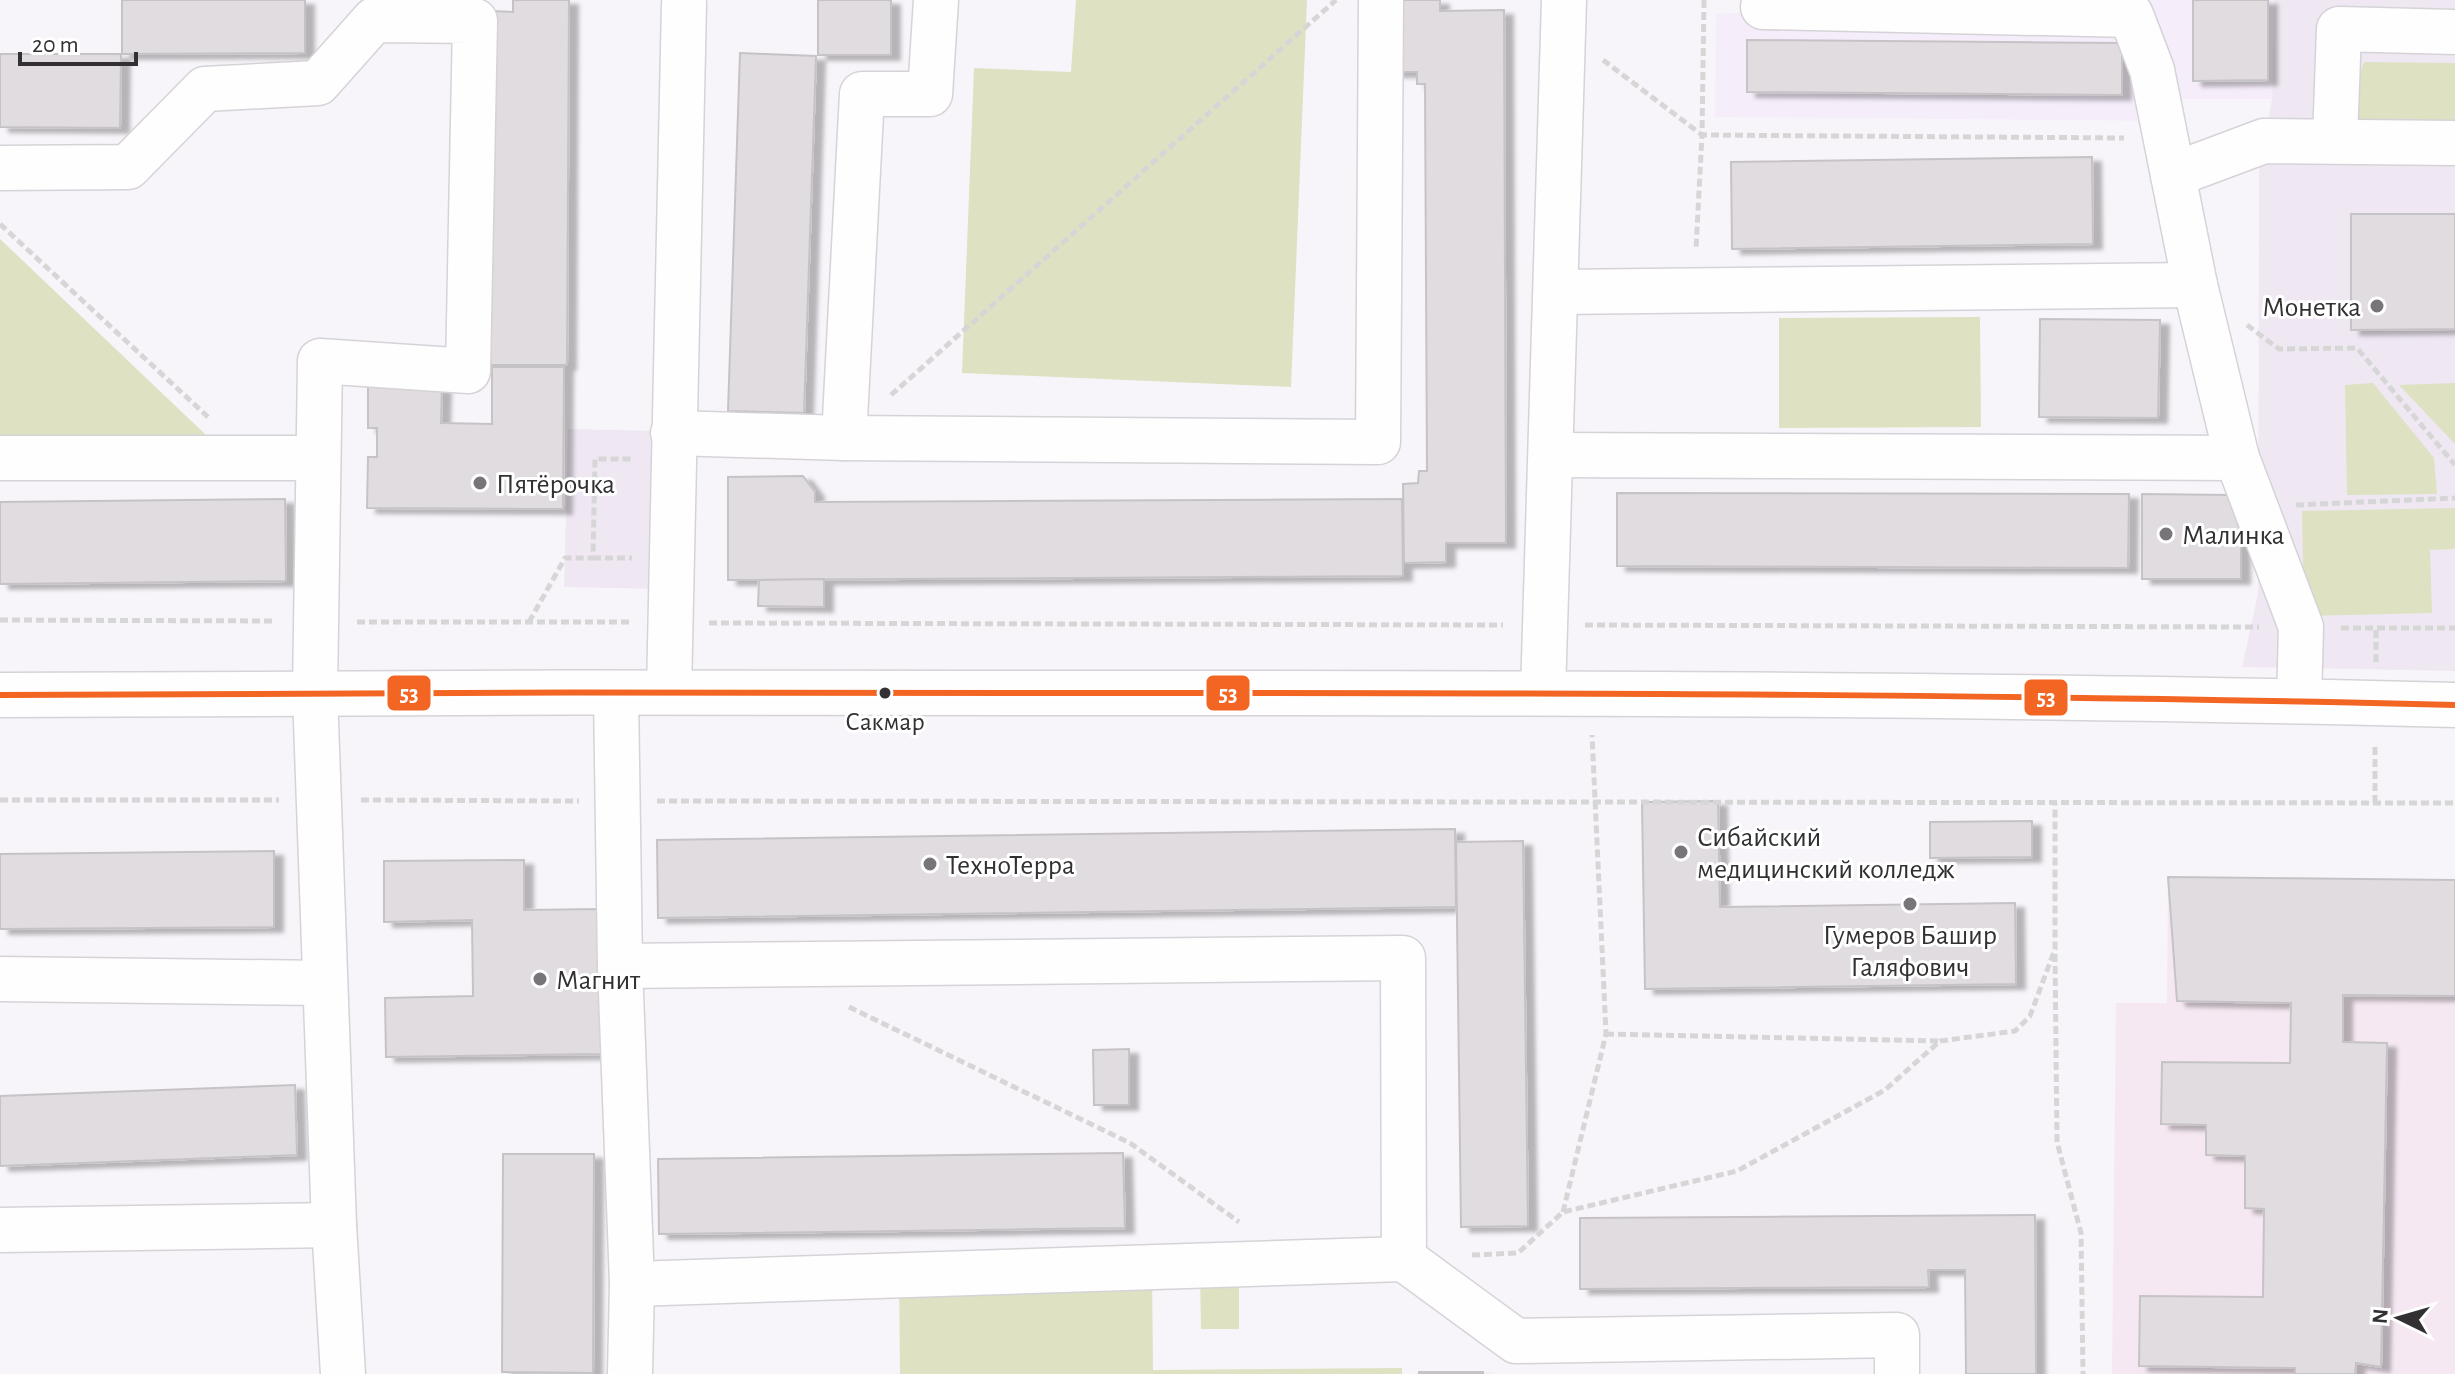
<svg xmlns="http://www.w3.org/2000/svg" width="2455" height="1374" font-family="'Alegreya Sans',sans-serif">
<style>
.built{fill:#efe8f3}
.industrial{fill:#f5edfa}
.education{fill:#f5e8f2}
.green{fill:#dee1c2}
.building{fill:#e0dce0;stroke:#c6c3c6;stroke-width:2;filter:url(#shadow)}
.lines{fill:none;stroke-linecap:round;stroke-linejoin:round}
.minor-casing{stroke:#d5d3d7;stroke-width:47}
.path{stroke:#d7d6d7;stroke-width:5;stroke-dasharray:8 4;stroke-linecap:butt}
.minor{stroke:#fefefe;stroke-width:44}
.bus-1-casing{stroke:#fff;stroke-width:12}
.bus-1{stroke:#f26522;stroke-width:6}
.poi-dot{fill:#777579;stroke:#fff;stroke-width:3}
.bus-dot{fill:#323033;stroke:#fff;stroke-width:3}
.labels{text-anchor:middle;stroke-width:6;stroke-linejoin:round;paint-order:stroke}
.bus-label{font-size:26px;fill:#323033;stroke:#fff}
.poi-label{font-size:28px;fill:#323033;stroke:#fff;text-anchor:start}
.line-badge{stroke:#fff;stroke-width:3}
.badge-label{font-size:22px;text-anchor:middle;font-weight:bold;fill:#fff}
</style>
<defs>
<filter id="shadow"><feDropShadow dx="9" dy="5" stdDeviation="2" flood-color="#0004"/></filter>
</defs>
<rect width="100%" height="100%" fill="#f8f5fa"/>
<g class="built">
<polygon points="2274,0 2455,0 2455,671 2242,667 2258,594 2259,171 2272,99"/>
<polygon points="568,429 665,431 663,589 564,587"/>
</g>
<polygon class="industrial" points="1748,0 2274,0 2272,99 2158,99 2159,121 1715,117 1716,14 1747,12"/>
<polygon class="education" points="2168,877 2455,880 2455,1374 2112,1374 2116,1003 2167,1003"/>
<g class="green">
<polygon points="1076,0 1307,0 1291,387 962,373 974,68 1071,72"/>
<polygon points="2364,62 2455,63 2455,124 2358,123 2352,95"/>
<polygon points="0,239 206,435 0,438"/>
<polygon points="1980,317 1981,427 1779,428 1779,318"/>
<polygon points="2373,383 2434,458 2437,494 2347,495 2345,385"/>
<polygon points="2455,383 2455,444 2399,385"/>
<polygon points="2455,508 2455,549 2430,550 2432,613 2304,616 2302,511"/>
<polygon points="1152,1267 1153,1370 1402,1368 1402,1374 900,1374 899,1269"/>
<polygon points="1200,1274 1239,1274 1239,1329 1201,1329"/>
</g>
<g class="building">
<polygon points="122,0 305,0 305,53 122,54"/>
<polygon points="513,0 569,0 567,365 490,365 492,11 513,12"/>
<rect x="818" y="0" width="73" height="55"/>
<polygon points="1393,0 1440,0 1440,11 1504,10 1506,543 1446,543 1446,562 1404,563 1403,484 1418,483 1419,471 1427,471 1425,84 1417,84 1417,72 1394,72"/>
<polygon points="2193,0 2268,0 2268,80 2193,81"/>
<polygon points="1747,40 2122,43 2122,95 1747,92"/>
<polygon points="740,53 816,56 804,413 728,411"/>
<polygon points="0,54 121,54 120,128 0,127"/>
<polygon points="2092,157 2093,244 1732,249 1731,162"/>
<polygon points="2351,214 2455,214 2455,329 2351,330"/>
<polygon points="2040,319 2160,320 2158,418 2039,417"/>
<polygon points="492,367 564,367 563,509 367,508 368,457 377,457 377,428 368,428 368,387 442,387 441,423 492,424"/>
<polygon points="803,476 815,492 815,502 1402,499 1403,576 728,580 728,477"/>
<polygon points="1617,493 2129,494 2128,568 1617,566"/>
<polygon points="2142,494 2230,495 2241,535 2241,579 2142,579"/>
<polygon points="285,499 286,581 0,584 0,502"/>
<polygon points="824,579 824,607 758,606 759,580"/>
<polygon points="1718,801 1720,907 2015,903 2016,984 1645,989 1642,802"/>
<polygon points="2032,821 2032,857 1930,858 1930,822"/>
<polygon points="1455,829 1456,907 658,918 657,840"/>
<polygon points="1523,841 1528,1226 1461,1227 1456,842"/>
<polygon points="274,851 274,927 0,929 0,854"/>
<polygon points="524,860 524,910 601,909 603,1054 386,1057 385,998 473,996 472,920 384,922 384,861"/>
<polygon points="2168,877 2455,880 2455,996 2343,995 2343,1042 2387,1043 2381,1367 2356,1363 2355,1374 2295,1374 2295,1368 2139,1366 2140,1296 2263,1297 2264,1209 2245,1208 2245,1156 2206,1155 2206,1125 2161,1124 2162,1062 2290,1063 2291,1003 2177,1001"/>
<polygon points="1129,1049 1129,1105 1094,1105 1093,1050"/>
<polygon points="295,1085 297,1155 0,1166 0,1096"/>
<polygon points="1123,1153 1125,1228 659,1234 658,1159"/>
<polygon points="503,1154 594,1154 593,1373 502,1372"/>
<polygon points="2035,1215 2036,1374 1966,1374 1965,1270 1928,1270 1929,1287 1580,1289 1580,1218"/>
<rect x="1419" y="1372" width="64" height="2"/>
</g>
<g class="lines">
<g class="minor-casing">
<g id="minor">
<polyline points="1763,7 2131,15 2152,70 2195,285 2237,458 2301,627 2299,701"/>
<polyline points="2335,141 2339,29 2455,32"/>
<polyline points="0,168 128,167 205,89 318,83 374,20 475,21 468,371 320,361 315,693 334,1225 343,1374"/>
<polyline points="2173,175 2264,141 2455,143"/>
<polyline points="1556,292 2195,285"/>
<polyline points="673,433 844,438 1378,442 1381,0"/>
<polyline points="844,438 862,94 930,94 936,0"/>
<polyline points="1551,455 2237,458"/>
<polyline points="0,458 318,458"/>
<polyline points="669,692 684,4"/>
<polyline points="616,693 620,966 632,1284 630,1374"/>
<polyline points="1543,693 1564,0"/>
<path d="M 0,695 C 382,692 765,692 1147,693 C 1583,693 2019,694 2455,705"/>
<polyline points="620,966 1403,958 1404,1259 1516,1341 1897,1335 1897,1374"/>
<polyline points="0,979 325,983"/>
<polyline points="0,1230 334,1225"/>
<polyline points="632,1284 1404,1259"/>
</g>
</g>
<g class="path">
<polyline points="1704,0 1702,135 2124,138"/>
<polyline points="1603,60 1702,135 1696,249"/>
<polyline points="0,224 208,417"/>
<polyline points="2247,325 2279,349 2357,348 2455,465"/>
<polyline points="891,395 1336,0"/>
<polyline points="2296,505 2455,498"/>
<polyline points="593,558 632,558"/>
<polyline points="0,620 275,621"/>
<polyline points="357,622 631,622"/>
<polyline points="529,622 565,558 593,558 595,459 632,459"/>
<polyline points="709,623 1503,625"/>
<polyline points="1585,625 2259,627"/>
<polyline points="2341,628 2455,628"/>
<polyline points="2376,662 2376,628"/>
<polyline points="0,800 279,800"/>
<polyline points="361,800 579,801"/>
<polyline points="657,801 2455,803"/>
<polyline points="2375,803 2375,744"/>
<polyline points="2055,954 2057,1142 2081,1233 2083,1374"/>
<polyline points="849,1007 1130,1143 1239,1222"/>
<polyline points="1606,1034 1940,1041"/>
<polyline points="1563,1212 1606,1034 1592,735"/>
<polyline points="1472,1255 1518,1253 1563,1212 1737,1171 1885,1090 1940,1041 2015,1031 2030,1016 2055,949 2055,803"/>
</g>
<use href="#minor" class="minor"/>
<g class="bus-1-casing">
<path id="bus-1" d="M 0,695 C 382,692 765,692 1147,693 C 1583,693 2019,694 2455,705"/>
</g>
<use href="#bus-1" class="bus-1"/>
</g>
<g class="poi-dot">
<circle cx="2377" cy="306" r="8"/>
<circle cx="480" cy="483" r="8"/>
<circle cx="2166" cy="534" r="8"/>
<circle cx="1681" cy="852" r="8"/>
<circle cx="930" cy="864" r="8"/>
<circle cx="1910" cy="904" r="8"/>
<circle cx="540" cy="979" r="8"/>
</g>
<circle class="bus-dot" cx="885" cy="693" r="7"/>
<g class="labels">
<g class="bus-label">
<text x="885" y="730">Сакмар</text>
</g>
<g class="poi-label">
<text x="2361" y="316" text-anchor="end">Монетка</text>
<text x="496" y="493">Пятёрочка</text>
<text x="2182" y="544">Малинка</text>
<text x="1697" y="846">Сибайский<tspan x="1697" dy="32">медицинский колледж</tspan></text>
<text x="946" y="874">ТехноТерра</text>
<text x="1910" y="944" text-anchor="middle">Гумеров Башир<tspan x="1910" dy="32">Галяфович</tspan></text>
<text x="556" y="989">Магнит</text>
</g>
</g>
<g class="line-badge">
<rect x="386" y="674" width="46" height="38" rx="8" fill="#f26522"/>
<rect x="1205" y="674" width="46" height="38" rx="8" fill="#f26522"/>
<rect x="2023" y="678" width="46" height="39" rx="8" fill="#f26522"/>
</g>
<g class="badge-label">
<text x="409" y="701">53</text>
<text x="1228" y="701">53</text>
<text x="2046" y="705">53</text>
</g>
<g transform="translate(2399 1318) rotate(275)" stroke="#ffffff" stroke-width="6" paint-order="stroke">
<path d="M0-6L14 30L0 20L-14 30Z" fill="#323033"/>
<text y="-12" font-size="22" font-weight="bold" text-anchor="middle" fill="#323033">N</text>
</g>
<path d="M20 52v12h116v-12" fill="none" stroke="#323033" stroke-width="4"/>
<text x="32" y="52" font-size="24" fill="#323033" stroke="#ffffff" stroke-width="6" paint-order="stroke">20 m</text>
</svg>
